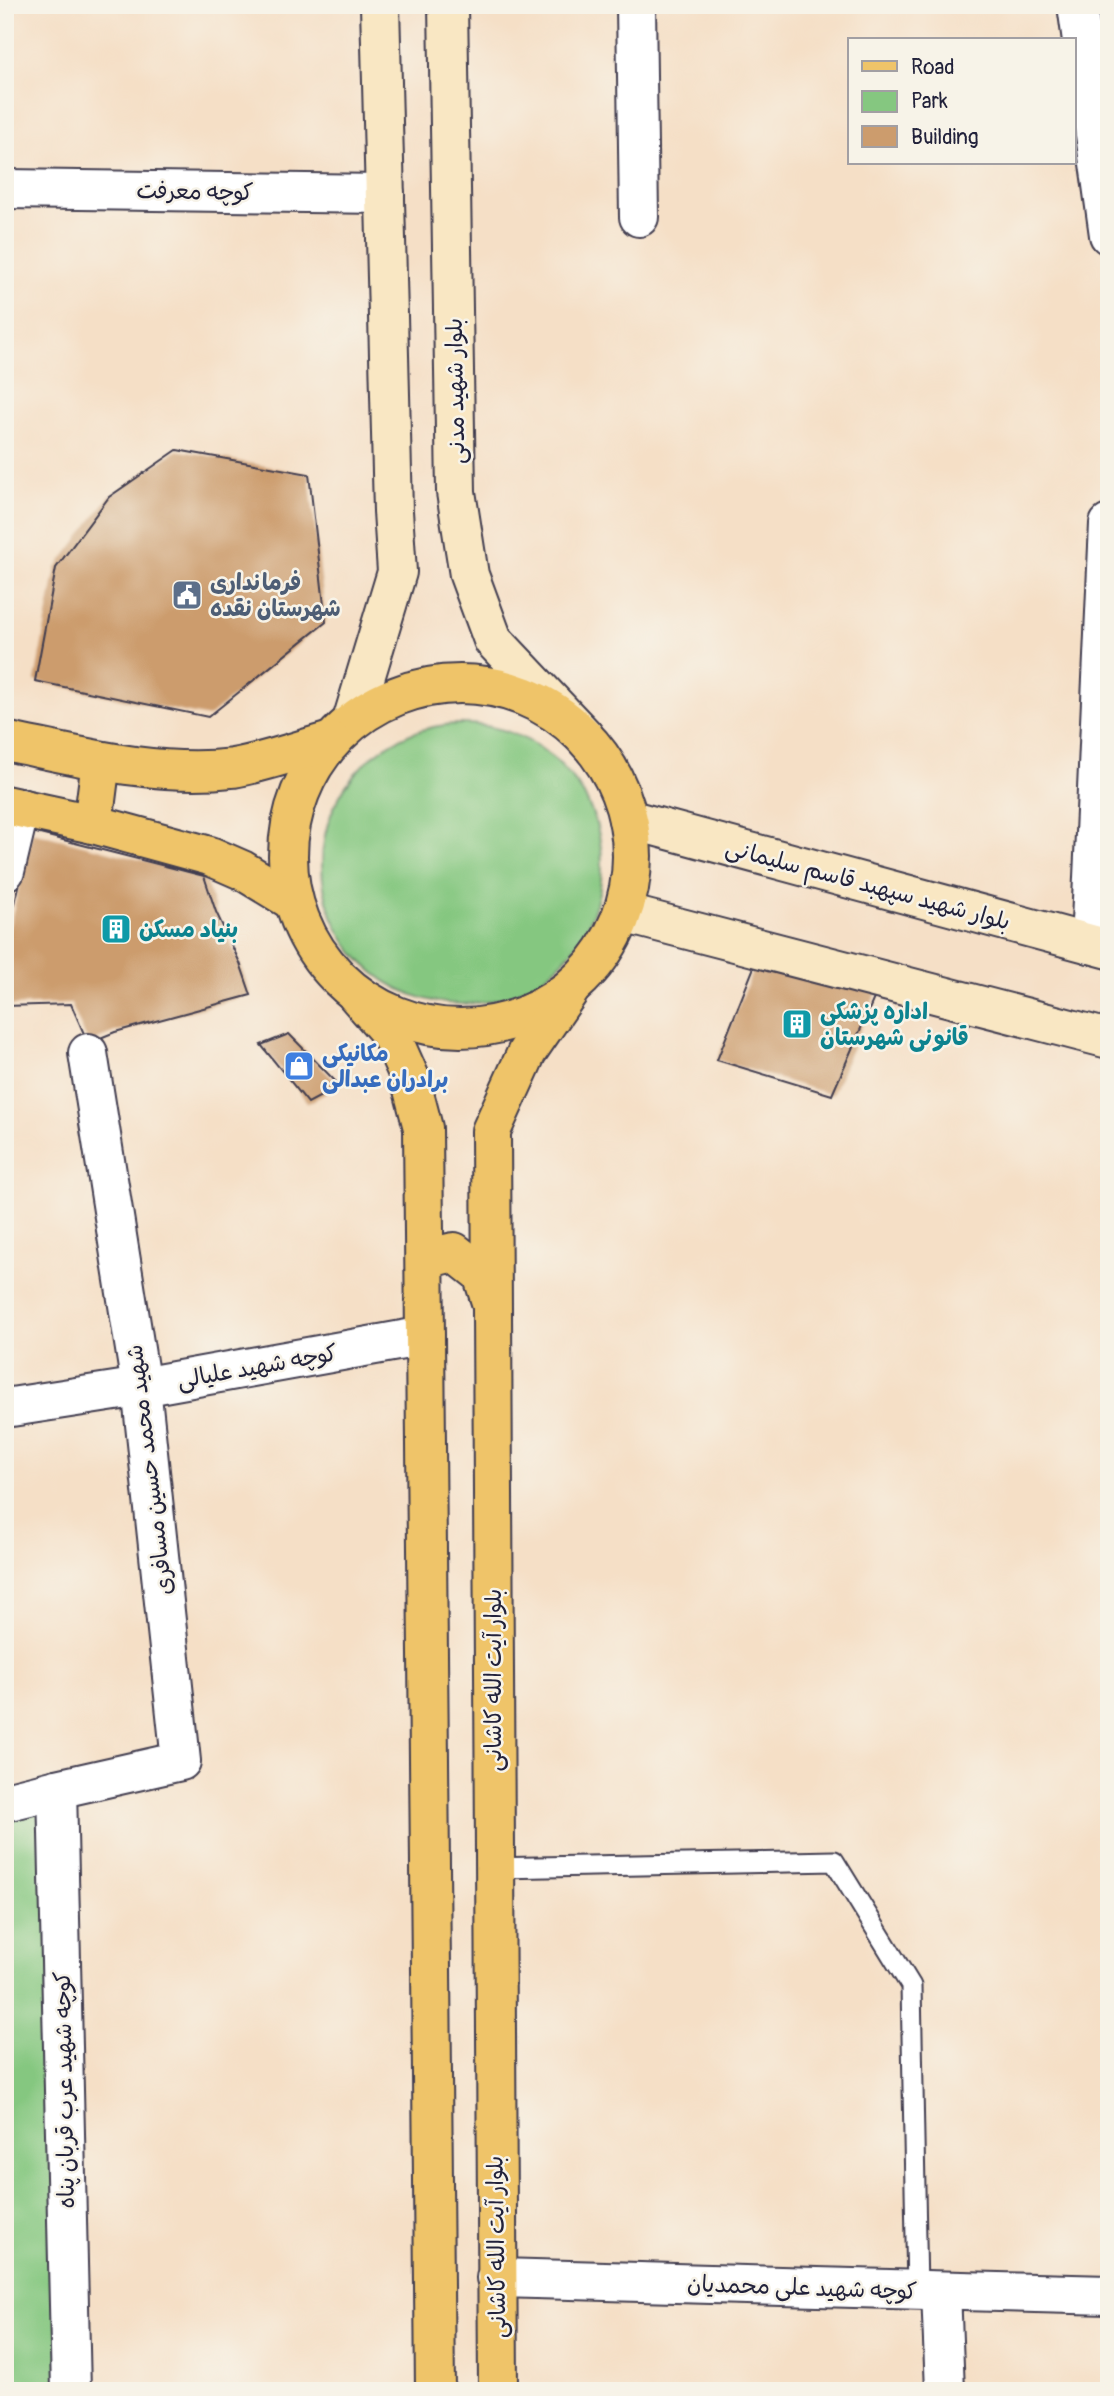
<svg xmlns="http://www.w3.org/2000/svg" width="1114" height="2396" font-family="Pangolin,'Playpen Sans Arabic',sans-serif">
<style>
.green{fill:#85c780;stroke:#54745e;stroke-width:2}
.building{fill:#cc9c6d}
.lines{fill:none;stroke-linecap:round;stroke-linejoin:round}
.service-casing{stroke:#423e50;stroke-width:23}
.minor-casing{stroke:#423e50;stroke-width:42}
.secondary-casing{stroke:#423e50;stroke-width:42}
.primary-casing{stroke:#423e50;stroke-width:42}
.service{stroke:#fff;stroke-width:19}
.minor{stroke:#fff;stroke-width:38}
.secondary{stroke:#f9e7c3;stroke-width:38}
.primary{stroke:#efc469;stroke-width:38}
.labels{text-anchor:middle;stroke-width:5;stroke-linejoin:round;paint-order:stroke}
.street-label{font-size:23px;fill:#22223b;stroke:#f7f3e8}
.service-label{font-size:23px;font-weight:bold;fill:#4e5e75;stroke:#f7f3e8;text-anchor:start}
.culture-label{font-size:23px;font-weight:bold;fill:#0d838f;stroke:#f7f3e8;text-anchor:start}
.shop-label{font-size:23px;font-weight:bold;fill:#366cbe;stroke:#f7f3e8;text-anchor:start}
</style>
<rect width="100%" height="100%" fill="#f7f3e8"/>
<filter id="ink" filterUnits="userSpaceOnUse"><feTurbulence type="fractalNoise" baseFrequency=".0143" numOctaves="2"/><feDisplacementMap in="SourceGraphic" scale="14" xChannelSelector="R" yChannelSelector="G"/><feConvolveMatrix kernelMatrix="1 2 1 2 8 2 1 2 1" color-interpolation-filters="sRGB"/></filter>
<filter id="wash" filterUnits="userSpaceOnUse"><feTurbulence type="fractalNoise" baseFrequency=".00686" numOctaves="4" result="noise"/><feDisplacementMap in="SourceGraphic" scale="28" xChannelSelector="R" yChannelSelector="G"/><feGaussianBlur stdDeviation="1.57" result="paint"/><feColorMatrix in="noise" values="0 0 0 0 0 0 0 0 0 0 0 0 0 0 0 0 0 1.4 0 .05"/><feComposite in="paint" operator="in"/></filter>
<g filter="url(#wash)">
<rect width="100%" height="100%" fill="#f5dfc6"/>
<g class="green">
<circle cx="462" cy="864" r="140"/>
<polygon points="45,1806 67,2391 5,2391 5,1816"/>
</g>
<g id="blocks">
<g class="building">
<polygon points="177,450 309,474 326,622 208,717 35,681 56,568 109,497"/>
<polygon points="32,832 204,876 216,912 240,963 251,995 115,1032 88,1043 71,1004 5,1006 5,945"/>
<polygon points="758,957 878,989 832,1095 717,1060"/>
<polygon points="289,1034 340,1086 308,1103 261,1045"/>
</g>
</g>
</g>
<g filter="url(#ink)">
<use href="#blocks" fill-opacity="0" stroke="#423e50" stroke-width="2"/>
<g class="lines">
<g class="service-casing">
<polyline id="service" points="494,1868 834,1861 911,1986 917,2290"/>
</g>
<g class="minor-casing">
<g id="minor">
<polyline points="636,5 639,217"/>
<polyline points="1077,5 1109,235"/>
<polyline points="5,189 385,194"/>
<polyline points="5,871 20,808"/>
<polyline points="1090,944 1109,524"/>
<polyline points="5,1408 141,1387 425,1336"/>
<polyline points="57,1789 71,2391"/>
<polyline points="5,1802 57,1789 181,1761 141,1387 88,1053"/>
<polyline points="496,2278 1109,2295"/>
<polyline points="941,2291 945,2391"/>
</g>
</g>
<g class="secondary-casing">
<g id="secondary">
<polyline points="448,5 456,492 469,575 493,640 584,736"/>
<polyline points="352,721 397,572 393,511 380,5"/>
<polyline points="628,819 1109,949"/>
<polyline points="623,913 1109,1039"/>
</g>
</g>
<g class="primary-casing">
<g id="primary">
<circle cx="460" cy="856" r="172"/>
<path d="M 5,741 C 79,756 156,777 233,768 C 263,763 300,750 331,741"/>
<polyline points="5,805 93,824 210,856 242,870 293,901"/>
<polyline points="93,824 101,761"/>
<polyline points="356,994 390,1033 410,1078 423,1128 435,2391"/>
<polyline points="425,1259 454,1252 482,1274 491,1302"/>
<polyline points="498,2391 491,1131 527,1052 569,991"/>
</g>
</g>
<use href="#service" class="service"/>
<use href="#minor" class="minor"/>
<use href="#secondary" class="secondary"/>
<use href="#primary" class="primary"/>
</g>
</g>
<defs>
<g id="civic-square" transform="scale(1.575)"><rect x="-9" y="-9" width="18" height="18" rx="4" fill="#5c6f8a" stroke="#f7f3e8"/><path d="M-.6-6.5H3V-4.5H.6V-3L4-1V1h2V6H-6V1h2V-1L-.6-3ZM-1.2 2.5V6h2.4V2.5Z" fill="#fff"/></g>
<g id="building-square" transform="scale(1.575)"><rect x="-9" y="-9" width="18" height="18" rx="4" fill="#0f9aa8" stroke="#f7f3e8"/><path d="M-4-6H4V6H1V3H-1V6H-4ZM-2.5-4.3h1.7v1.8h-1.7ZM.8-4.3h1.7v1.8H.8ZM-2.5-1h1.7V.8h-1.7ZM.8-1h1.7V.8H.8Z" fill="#fff"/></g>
<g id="shop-square" transform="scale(1.575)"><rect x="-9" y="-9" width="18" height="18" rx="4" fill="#3f7fe0" stroke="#f7f3e8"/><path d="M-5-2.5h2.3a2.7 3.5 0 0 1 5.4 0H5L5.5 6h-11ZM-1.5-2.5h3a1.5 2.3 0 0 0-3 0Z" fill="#fff"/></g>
</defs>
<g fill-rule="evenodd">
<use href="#civic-square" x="187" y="595"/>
<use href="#building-square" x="116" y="929"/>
<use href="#building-square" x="797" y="1024"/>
<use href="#shop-square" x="299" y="1066"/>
</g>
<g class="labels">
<g class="street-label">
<text transform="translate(195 191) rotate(1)" y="8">کوچه معرفت</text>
<text transform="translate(455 391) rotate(-91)" y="8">بلوار شهید مدنی</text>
<text transform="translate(868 884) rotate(15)" y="8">بلوار شهید سپهبد قاسم سلیمانی</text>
<text transform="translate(257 1366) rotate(-10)" y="8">کوچه شهید علیالی</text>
<text transform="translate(149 1470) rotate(-97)" y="8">شهید محمد حسین مسافری</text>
<text transform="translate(493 1680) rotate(-90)" y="8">بلوار آیت الله کاشانی</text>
<text transform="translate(64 2090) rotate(-91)" y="8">کوچه شهید عرب قربان پناه</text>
<text transform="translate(496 2247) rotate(-91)" y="8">بلوار آیت الله کاشانی</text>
<text transform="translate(802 2287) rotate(2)" y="8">کوچه شهید علی محمدیان</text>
</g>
<g class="service-label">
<text x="210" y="590">فرمانداری<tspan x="210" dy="26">شهرستان نقده</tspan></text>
</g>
<g class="culture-label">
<text x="139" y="937">بنیاد مسکن</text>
<text x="820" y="1019">اداره پزشکی<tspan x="820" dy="26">قانونی شهرستان</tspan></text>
</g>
<g class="shop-label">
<text x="322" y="1061">مکانیکی<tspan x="322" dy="26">برادران عبدالی</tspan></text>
</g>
</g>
<rect width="1114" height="2396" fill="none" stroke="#f7f3e8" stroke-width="28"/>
<rect x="848" y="38" width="228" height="126" fill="#f7f3e8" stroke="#a29fa3" stroke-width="2"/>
<rect x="862" y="61" width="35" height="10" fill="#efc469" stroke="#a29fa3" stroke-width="2"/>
<text x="911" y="74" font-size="21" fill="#22223b">Road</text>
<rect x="862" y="91" width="35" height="21" fill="#85c780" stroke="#a29fa3" stroke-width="2"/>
<text x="911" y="108" font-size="21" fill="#22223b">Park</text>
<rect x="862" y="126" width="35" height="21" fill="#cc9c6d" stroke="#a29fa3" stroke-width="2"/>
<text x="911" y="144" font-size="21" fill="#22223b">Building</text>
</svg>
